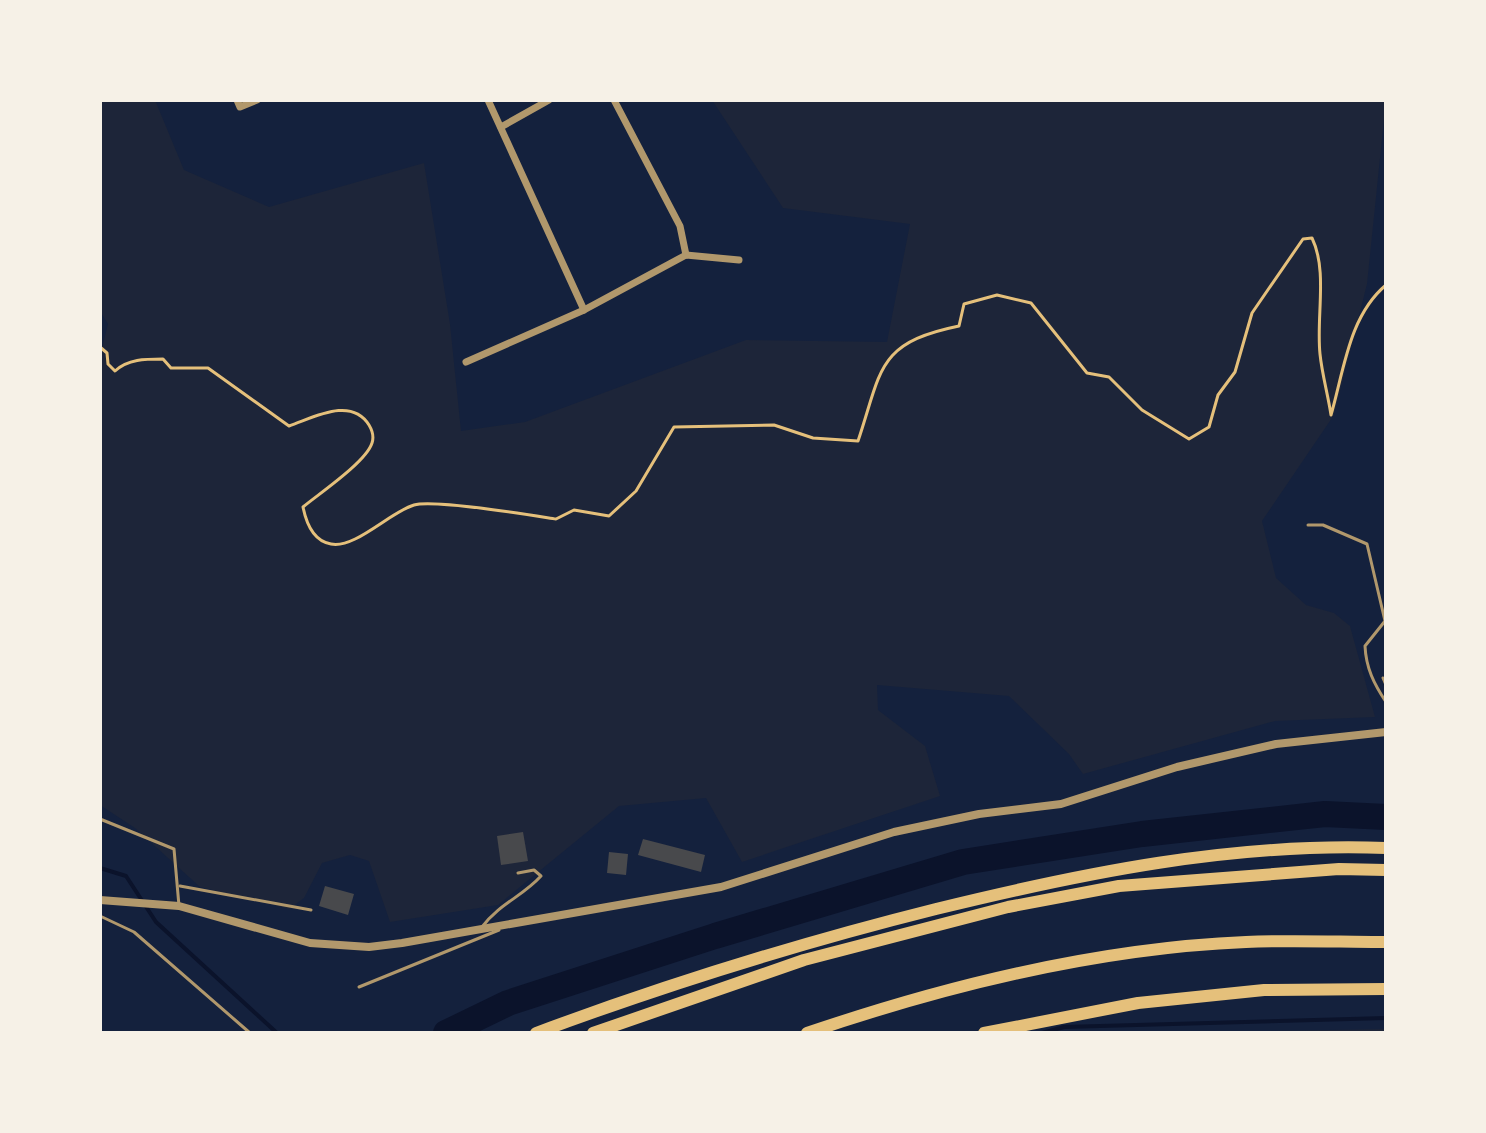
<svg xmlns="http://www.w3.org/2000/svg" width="1486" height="1133" font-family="'Open Sans',sans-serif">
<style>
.green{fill:#1d2539}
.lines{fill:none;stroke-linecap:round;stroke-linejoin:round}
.stream{stroke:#0b132b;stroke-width:4}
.river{stroke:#0b132b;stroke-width:26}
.building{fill:#48494c}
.path{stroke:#e5c07b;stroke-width:3}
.service{stroke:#b1986c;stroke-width:3}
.minor{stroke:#b1986c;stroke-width:7}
.tertiary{stroke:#b1986c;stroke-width:8}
.motorway{stroke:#e5c07b;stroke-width:12}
</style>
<rect width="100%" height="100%" fill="#14213d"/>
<g class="green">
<polygon points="100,100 155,100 184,170 269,207 424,163 450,324 461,431 525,422 746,340 887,342 910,224 783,208 712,100 1386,100 1367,284 1334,415 1262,521 1276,578 1306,605 1334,613 1350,626 1375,717 1275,721 1083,774 1069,754 1009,696 877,685 878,710 925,746 940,796 742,862 706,798 619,806 498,905 390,922 369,861 350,855 322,863 304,898 289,909 200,887 135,828 100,805 100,356 108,324 100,311"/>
<polygon points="1386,1029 1386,1033 1150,1033"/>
</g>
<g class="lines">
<g class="stream">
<polyline points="100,868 126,876 156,922 277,1033"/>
<polyline points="1042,1033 1064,1027 1386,1018"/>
</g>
<polyline class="river" points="446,1033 508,1003 715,936 963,862 1142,834 1325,814 1386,817"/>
</g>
<g class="building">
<polygon points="523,832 528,861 501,865 497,836"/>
<polygon points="643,839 705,855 701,872 638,855"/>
<polygon points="609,852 628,854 626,875 607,873"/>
<polygon points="325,886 354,894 348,915 319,906"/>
</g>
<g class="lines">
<path class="path" d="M 100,347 L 107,353 L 108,364 L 115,371 C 128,359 145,359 163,359 L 171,368 L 208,368 L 289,426 C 313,418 351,396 369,425 C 372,430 374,437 372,443 C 366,462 320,493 303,507 C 306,522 313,541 331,544 C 355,549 390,512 414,505 C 434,499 530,515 556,519 L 574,510 L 609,516 L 636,491 L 674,427 L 774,425 L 813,438 L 858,441 C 882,370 876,343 959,326 L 964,304 L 997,295 L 1031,303 L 1087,373 L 1109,377 L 1142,410 L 1189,439 L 1209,427 L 1218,395 L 1235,372 L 1252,313 L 1303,239 L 1312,238 C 1328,271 1316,317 1320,354 C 1322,374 1328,395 1331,415 C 1344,370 1349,316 1386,285"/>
<g class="service">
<path d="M 1308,525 L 1323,525 L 1367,544 L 1385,621 L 1365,646 C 1366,668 1374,684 1386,702"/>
<polyline points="1383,678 1386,685"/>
<polyline points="100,819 174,849 179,906"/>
<polyline points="180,886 311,910"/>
<polyline points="100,916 134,932 250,1033"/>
<path d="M 482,927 C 499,904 523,896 541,876 L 534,870 L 518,873"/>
<polyline points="359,987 499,930"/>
</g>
<g class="minor">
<polyline points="237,100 240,107 257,100"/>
<polyline points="488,100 584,310"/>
<polyline points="614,100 680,226 686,255"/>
<polyline points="501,127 549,100"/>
<polyline points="466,362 584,310 686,255 739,260"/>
</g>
<polyline class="tertiary" points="100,900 179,906 310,943 369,947 402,943 721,887 894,832 979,814 1061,804 1177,767 1276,744 1386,732"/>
<g class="motorway">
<path d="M 536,1033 C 668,984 800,943 936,909 C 1083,873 1234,842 1386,848"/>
<polyline points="593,1033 804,960 1008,907 1119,886 1339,869 1386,870"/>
<path d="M 807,1033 C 948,985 1097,948 1246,942 C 1293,940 1340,942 1386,942"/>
<polyline points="984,1033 1138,1003 1264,990 1386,989"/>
</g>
</g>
<rect width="1486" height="1133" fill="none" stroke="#f6f1e7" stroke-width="204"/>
</svg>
